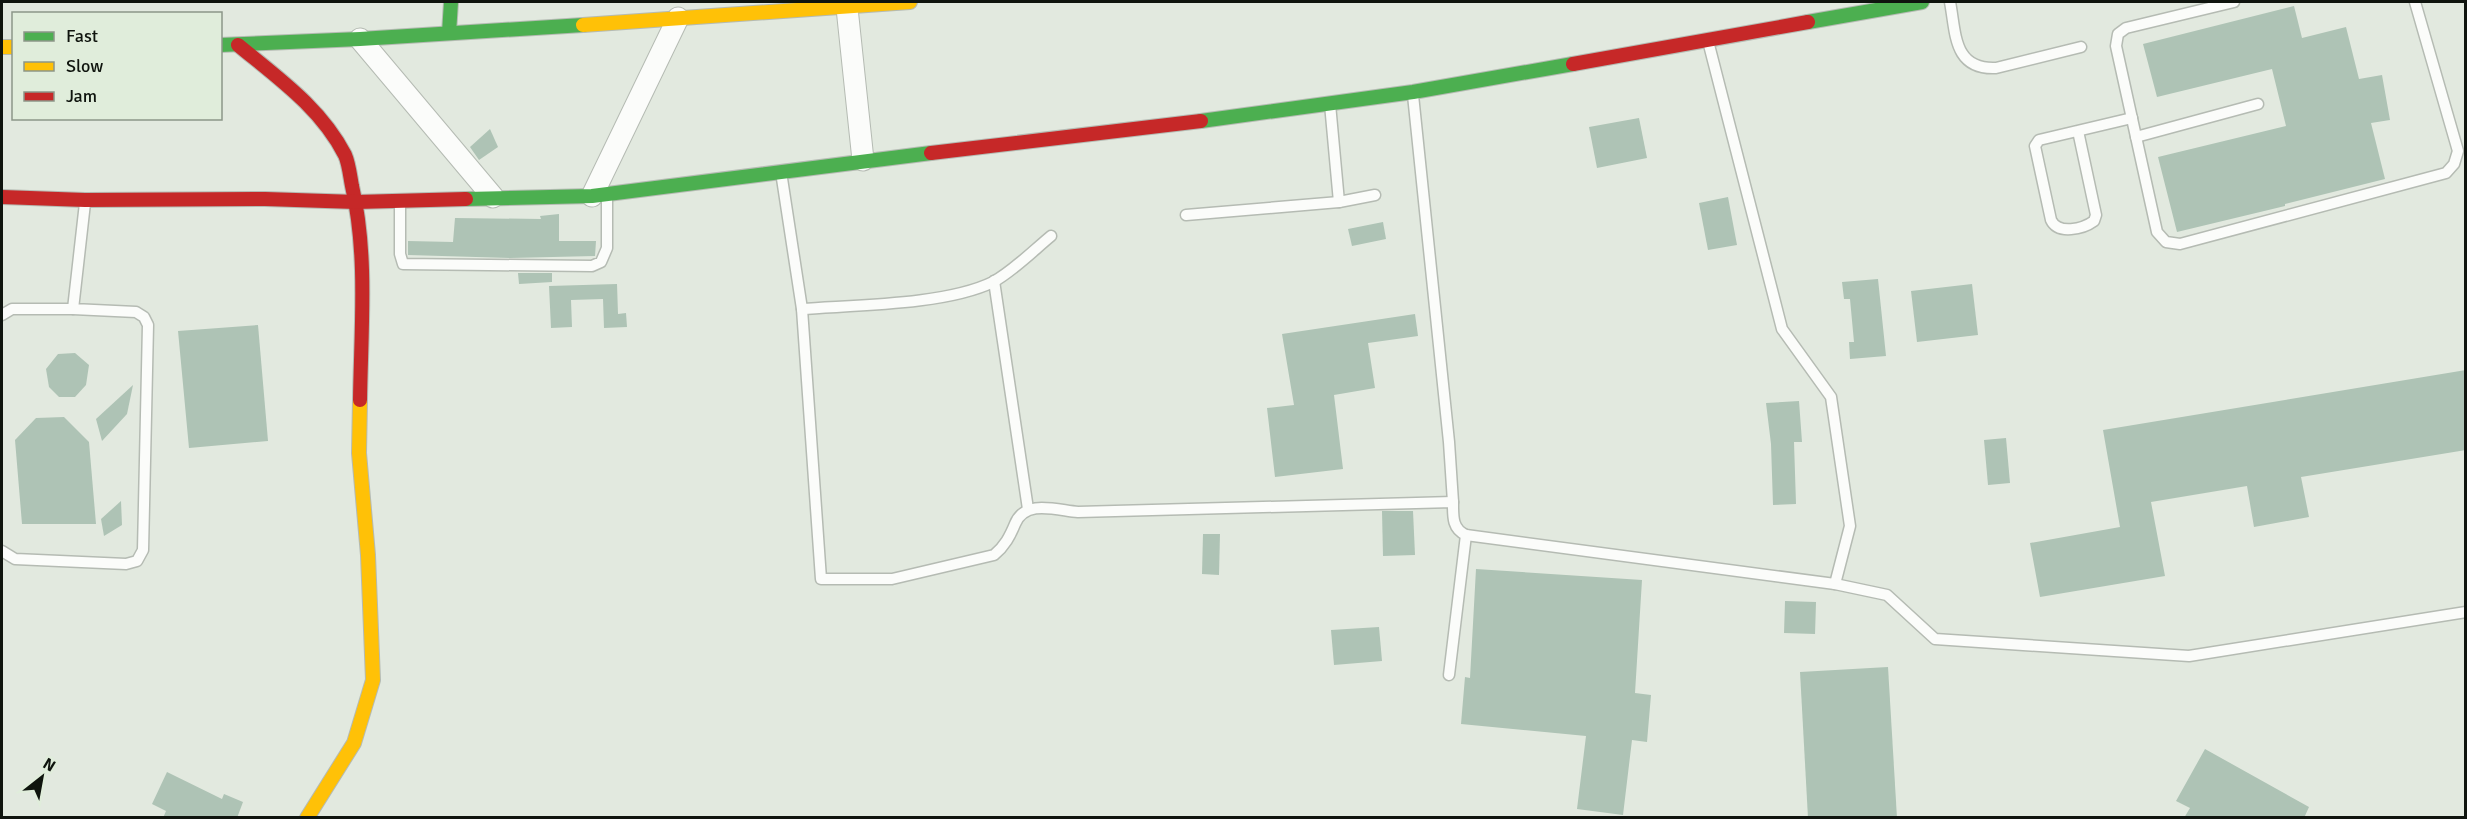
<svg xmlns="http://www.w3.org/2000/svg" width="2467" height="819" font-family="Signika,sans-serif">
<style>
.building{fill:#aec3b5}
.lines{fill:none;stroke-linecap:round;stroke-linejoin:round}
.lane-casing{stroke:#b5bbb3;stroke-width:13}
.street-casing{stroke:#b5bbb3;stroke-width:23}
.fast-casing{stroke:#b5bbb3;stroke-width:16}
.slow-casing{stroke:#b5bbb3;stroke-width:16}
.jam-casing{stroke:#b5bbb3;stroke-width:16}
.lane{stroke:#fbfcfa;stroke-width:10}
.street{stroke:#fbfcfa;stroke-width:21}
.fast{stroke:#4caf50;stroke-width:14}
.slow{stroke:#ffc107;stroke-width:14}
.jam{stroke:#c62828;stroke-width:14}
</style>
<rect width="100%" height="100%" fill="#e2e9df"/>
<g class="building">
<polygon points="2294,6 2302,38 2346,27 2359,79 2382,75 2390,120 2371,123 2385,179 2285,204 2285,206 2177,232 2158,157 2286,126 2272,69 2157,97 2143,44"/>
<polygon points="1639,118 1647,158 1597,168 1589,127"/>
<polygon points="490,129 498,147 479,160 470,147"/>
<polygon points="1728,197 1737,245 1708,250 1699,203"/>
<polygon points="559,214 559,241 596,241 595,256 510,258 408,255 408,241 453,242 455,218 541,219 540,216"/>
<polygon points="1383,222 1386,239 1352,246 1348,229"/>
<polygon points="518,273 552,273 552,282 519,284"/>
<polygon points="1878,279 1886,356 1850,359 1849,342 1854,342 1850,299 1844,299 1842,282"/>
<polygon points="617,284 618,314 626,313 627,327 604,328 603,299 571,300 572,327 551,328 549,286"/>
<polygon points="1972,284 1978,335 1917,342 1911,291"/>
<polygon points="1415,314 1418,336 1368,343 1375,388 1334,395 1343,469 1275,477 1267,408 1294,405 1282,334"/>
<polygon points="258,325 268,441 189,448 178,331"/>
<polygon points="75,353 89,365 86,385 75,397 59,397 49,387 46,369 58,354"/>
<polygon points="2466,370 2466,450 2301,477 2309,517 2254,527 2247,486 2151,502 2165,576 2040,597 2030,543 2120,527 2103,430"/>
<polygon points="133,385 127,414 102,441 96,419"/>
<polygon points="1799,401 1802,442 1794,442 1796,504 1773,505 1771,444 1766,403"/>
<polygon points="64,417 89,442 96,524 22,524 15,440 36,418"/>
<polygon points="2006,438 2010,483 1988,485 1984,440"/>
<polygon points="121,501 122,525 104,536 101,519"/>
<polygon points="1382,511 1413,511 1415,555 1383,556"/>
<polygon points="1203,534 1220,534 1219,575 1202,574"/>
<polygon points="1476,569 1642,580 1635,693 1651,695 1647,742 1632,740 1623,815 1577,809 1586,736 1461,724 1465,677 1470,678"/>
<polygon points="1785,601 1816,602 1815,634 1784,633"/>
<polygon points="1379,627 1382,661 1334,665 1331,630"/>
<polygon points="1888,667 1897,818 1808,818 1800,672"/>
<polygon points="2205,749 2309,807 2304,818 2184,818 2190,808 2176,801"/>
<polygon points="167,772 222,799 224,794 243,802 237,818 163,818 166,811 152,804"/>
</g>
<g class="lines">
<g class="lane-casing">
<g id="lane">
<path d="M 1950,2 C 1956,33 1953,70 1996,68 L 2081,47"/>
<polyline points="2234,2 2126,28 2118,34 2116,46 2157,232 2166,242 2180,244 2446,173 2454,164 2458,151 2415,2"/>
<polyline points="1413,95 1449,442 1453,502"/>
<polyline points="1330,104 1339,202"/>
<path d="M 2078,131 L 2096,215 L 2094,221 C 2083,229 2058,235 2051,220 L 2035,146 L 2039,140 L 2132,118"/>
<polyline points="2136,137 2258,104"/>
<path d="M 781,172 L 802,309 L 821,579 L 892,579 L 994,555 C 1005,546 1010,536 1015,524 C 1025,499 1056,510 1078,512 L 1453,502 C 1453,516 1452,529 1466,535 L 1835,584 L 1850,526 L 1831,397 L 1782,329 L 1708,41"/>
<polyline points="400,202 400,254 403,264 592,266 601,262 607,248 607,195"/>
<polyline points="1186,215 1339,202 1375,195"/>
<polyline points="994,281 1028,509"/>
<path d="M 802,309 C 855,305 946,305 993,282 C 1012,272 1034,250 1051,236"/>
<polyline points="2,315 12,309 73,309"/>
<polyline points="2,551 15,559 126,564 137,561 143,550 148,325 144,317 136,312 73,309 85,203"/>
<polyline points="1835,584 1887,595 1935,639 2189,656 2466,612"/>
<polyline points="1449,675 1466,535"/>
</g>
</g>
<g class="street-casing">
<g id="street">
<polyline points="847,8 863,160"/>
<polyline points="360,39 493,197"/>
<polyline points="592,196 678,18"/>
</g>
</g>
<g class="fast-casing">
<g id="fast">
<polyline points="1808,22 1922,2"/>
<polyline points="449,33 451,2"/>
<polyline points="220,45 360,39 583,25"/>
<polyline points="1201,121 1413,92 1573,64"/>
<polyline points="466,199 592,196 931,153"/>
</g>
</g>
<g class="slow-casing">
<g id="slow">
<polyline points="583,25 910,2"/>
<polyline points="2,47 14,47"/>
<polyline points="307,818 354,743 373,680 368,555 359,453 360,400"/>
</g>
</g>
<g class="jam-casing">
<g id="jam">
<path d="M 238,45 C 278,78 321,108 345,155 C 349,164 350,176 352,186 C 368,255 361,329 360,400"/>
<polyline points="1573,64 1808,22"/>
<polyline points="931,153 1201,121"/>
<polyline points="2,197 85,200 265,199 356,202 466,199"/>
</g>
</g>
<use href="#lane" class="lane"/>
<use href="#street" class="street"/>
<use href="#fast" class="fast"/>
<use href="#slow" class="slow"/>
<use href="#jam" class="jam"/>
</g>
<rect width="2467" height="819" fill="none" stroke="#0f140e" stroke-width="6"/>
<rect x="12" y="12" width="210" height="108" fill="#e0eddb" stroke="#8c9689" stroke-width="1.5"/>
<rect x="24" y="32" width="30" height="9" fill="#4caf50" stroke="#8c9689" stroke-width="1.5"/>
<text x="66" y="42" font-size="18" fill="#0f140e">Fast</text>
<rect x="24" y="62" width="30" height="9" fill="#ffc107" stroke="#8c9689" stroke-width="1.5"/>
<text x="66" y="72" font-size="18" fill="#0f140e">Slow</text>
<rect x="24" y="92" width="30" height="9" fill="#c62828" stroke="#8c9689" stroke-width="1.5"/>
<text x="66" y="102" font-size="18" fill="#0f140e">Jam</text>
<g transform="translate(42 777) rotate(31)" stroke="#e0eddb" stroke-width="4.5" paint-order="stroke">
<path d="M0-4.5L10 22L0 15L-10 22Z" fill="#0f140e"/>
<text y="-9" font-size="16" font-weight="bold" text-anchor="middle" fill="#0f140e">N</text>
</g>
</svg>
